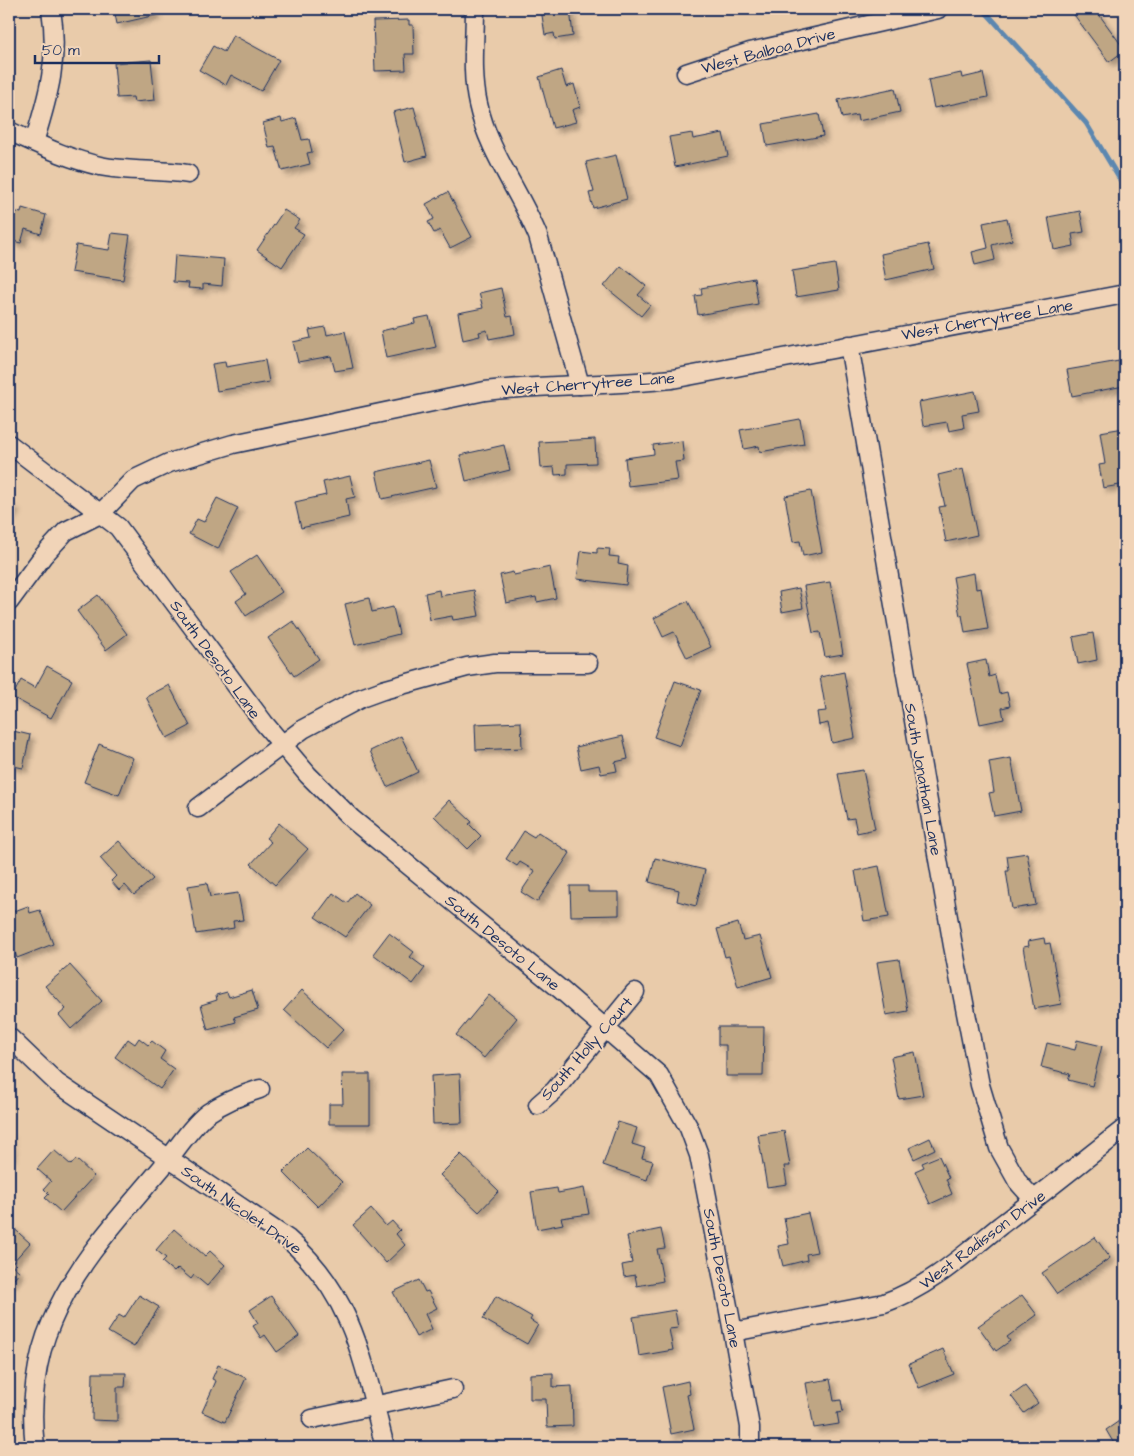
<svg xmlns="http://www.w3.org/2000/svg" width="1134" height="1456" font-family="'Architects Daughter',sans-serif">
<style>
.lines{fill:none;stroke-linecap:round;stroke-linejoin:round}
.stream{stroke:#5c87b0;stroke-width:5}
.building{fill:#bfa684;stroke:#1b2f5e;filter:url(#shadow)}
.street-casing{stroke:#1b2f5e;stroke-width:21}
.street{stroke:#f1d4b8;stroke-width:18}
.labels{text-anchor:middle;stroke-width:4;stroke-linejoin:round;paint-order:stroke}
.street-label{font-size:16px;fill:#1b2f5e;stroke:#f1d4b8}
</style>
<defs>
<filter id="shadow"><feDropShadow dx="4.5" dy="4.5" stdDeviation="2.5" flood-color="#0004"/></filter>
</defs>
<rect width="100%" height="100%" fill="#e9cbaa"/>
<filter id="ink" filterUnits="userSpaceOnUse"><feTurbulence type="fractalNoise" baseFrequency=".02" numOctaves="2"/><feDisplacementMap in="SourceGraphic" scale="10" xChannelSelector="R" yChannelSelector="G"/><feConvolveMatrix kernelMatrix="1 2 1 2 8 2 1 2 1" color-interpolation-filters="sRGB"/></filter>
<g filter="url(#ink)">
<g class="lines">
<polyline class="stream" points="983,9 1086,123 1125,188"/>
</g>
<g class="building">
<polygon points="114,9 155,9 156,15 117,24"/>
<polygon points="541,9 570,9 573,36 555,39 554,33 545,35"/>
<polygon points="1077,9 1095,9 1125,50 1109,62 1072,12"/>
<polygon points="409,20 409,25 413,25 414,54 405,54 406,70 375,71 373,21"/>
<polygon points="233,35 279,60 261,91 231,75 226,85 199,70 213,46 224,52"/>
<polygon points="151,60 155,100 134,102 133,97 117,98 114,63"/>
<polygon points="561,70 566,87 574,84 580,107 572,110 576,122 553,128 539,77"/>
<polygon points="961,73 962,78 983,73 988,97 934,108 928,80"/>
<polygon points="895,88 900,112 858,121 857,115 842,118 838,100"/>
<polygon points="414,107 427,156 405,162 393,112"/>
<polygon points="819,114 823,136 767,146 763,124"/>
<polygon points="281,118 282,122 296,118 302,140 309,139 312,152 307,153 310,164 282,171 275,147 269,148 263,123"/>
<polygon points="692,133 693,139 723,133 728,156 675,167 669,137"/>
<polygon points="616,155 627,199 593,208 589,193 594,192 586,162"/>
<polygon points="448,192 472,237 450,248 440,230 434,233 428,222 434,219 426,204"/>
<polygon points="22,208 46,215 41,234 25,229 21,243 9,240 9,210 21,213"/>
<polygon points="284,210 300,220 294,228 304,234 282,267 257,250"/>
<polygon points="1080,211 1084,232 1072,234 1074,246 1054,250 1048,217"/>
<polygon points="1007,218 1012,240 992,245 995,260 975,265 972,252 988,248 983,223"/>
<polygon points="112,233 130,235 123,280 71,272 76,245 109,250"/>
<polygon points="928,244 934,269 886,280 881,254"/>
<polygon points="175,255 224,259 222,286 203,284 203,289 188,288 189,283 173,282"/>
<polygon points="835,264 839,290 796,297 792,271"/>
<polygon points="621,266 646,286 638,295 650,305 641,316 604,286"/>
<polygon points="754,278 758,304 698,315 695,296 702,295 701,288"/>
<polygon points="501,288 507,317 512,316 515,334 489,339 487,330 479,332 480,336 463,340 458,313 483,308 479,293"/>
<polygon points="429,316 436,347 386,358 381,331 415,323 414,319"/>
<polygon points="325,327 327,335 345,331 353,368 335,371 331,356 298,362 293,342 311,338 309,330"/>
<polygon points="265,360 269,382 217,391 212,364 225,362 226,367"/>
<polygon points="1119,361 1124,386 1072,396 1067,370"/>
<polygon points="975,391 979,411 962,414 964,428 949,431 947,422 923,426 919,402"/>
<polygon points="800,419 804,444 760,452 759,446 744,449 740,430"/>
<polygon points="1124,428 1125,484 1103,488 1099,465 1105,464 1100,432"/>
<polygon points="595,439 596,463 567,464 567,474 555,475 554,467 541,468 539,442"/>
<polygon points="682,441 684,461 675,462 678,480 628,486 625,458 654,454 653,445"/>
<polygon points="504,445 510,470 466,481 460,455"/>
<polygon points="429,460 436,487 382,499 376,472"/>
<polygon points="963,469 977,535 946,542 939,507 945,506 938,475"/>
<polygon points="350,476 355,497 346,499 349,517 301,528 295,502 326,495 323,482"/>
<polygon points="811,491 822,552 803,556 800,541 793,542 785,496"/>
<polygon points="217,498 238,508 218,549 189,534 197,519 204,522"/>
<polygon points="9,503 15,507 9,517"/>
<polygon points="1125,510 1125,543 1119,511"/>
<polygon points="597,548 610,549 609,556 619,557 618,564 628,566 626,585 577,579 581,551 597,553"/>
<polygon points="257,555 282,592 246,616 236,601 246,594 231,572"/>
<polygon points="550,567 556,598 537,602 536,597 506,603 500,575 513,572 514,575"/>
<polygon points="974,573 976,589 981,588 988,629 965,633 962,615 960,616 953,577"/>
<polygon points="830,582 843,654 825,657 820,632 813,633 804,586"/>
<polygon points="799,588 803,608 782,612 779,592"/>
<polygon points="439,590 440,596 474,590 479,616 453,620 452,616 430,620 425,593"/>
<polygon points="98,595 127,634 106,650 77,611"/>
<polygon points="369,598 372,612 393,607 399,634 355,645 345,604"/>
<polygon points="688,601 711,647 687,658 674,632 663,637 654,618"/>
<polygon points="293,621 319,659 294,676 268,638"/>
<polygon points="1093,633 1097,660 1078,664 1073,637"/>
<polygon points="986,660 989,677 995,675 999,694 1007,692 1010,706 1002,708 1004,719 980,724 967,664"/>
<polygon points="47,666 72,680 51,718 12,697 21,680 35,688"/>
<polygon points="844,672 855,738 832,743 828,723 819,725 817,712 826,711 820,677"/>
<polygon points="675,681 701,690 680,746 654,737"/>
<polygon points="169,685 190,726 167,738 146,697"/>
<polygon points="521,722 522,748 476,750 475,724"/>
<polygon points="9,730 30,735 23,768 9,765"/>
<polygon points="401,736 418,772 387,787 370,751"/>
<polygon points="623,736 628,759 615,762 617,771 601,774 599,765 581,769 576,747"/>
<polygon points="99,744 133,758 119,795 84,782"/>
<polygon points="1011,758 1021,811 994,816 989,793 994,792 989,762"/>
<polygon points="863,770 875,829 857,833 854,818 847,819 838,774"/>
<polygon points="449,800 472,822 469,824 481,836 468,849 434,816"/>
<polygon points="279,823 308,849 275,885 251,864 271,842 266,838"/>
<polygon points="524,831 534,837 538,832 570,853 537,902 521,892 535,871 520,862 517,866 506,859"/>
<polygon points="119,841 153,879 134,895 125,885 119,890 111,881 116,876 100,858"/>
<polygon points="1027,853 1036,905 1012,909 1006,871 1009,871 1007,856"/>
<polygon points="655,858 705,870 696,906 677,901 679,890 649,882"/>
<polygon points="879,866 889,917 864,921 855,871"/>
<polygon points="207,883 210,897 238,893 243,920 233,921 234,928 196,934 188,886"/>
<polygon points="570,886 588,886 588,892 619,892 619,915 571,916"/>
<polygon points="333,893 347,903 355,893 370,905 345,937 315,917"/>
<polygon points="28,906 30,913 40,910 53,944 17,958 9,937 9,913"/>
<polygon points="738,923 743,940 760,936 772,977 738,987 729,956 725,957 717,929"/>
<polygon points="389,933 414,952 410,957 425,968 413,984 373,954"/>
<polygon points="1044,938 1045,944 1050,943 1061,1004 1034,1009 1023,947 1029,946 1028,941"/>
<polygon points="899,959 908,1011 886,1015 877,962"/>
<polygon points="70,965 102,1001 71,1029 59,1015 66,1009 45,986"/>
<polygon points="252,990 258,1010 234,1017 236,1022 208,1030 201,1005 217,1000 216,995 227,992 229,997"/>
<polygon points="302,990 344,1029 326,1048 284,1010"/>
<polygon points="489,995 517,1018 484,1058 456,1035"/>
<polygon points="718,1027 764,1027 763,1076 726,1076 726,1045 718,1045"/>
<polygon points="139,1038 148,1045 152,1041 165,1051 160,1059 174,1069 160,1089 115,1057 128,1039 135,1044"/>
<polygon points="1077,1040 1102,1046 1092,1086 1068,1080 1070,1074 1041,1067 1047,1043 1075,1050"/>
<polygon points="915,1052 923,1095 899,1099 891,1057"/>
<polygon points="342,1074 370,1074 370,1124 329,1124 329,1104 343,1104"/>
<polygon points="460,1074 462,1123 433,1124 431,1076"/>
<polygon points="618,1122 637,1128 632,1144 645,1148 642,1158 653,1161 647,1180 603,1165"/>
<polygon points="784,1131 790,1166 784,1166 787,1184 767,1187 758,1135"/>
<polygon points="9,1133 12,1155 9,1156"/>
<polygon points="930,1138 935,1149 914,1159 909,1148"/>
<polygon points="307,1148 342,1182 318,1207 283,1172"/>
<polygon points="54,1150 71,1165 76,1159 94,1176 61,1212 45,1198 49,1194 44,1189 51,1181 37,1169"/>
<polygon points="461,1154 499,1191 479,1212 440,1175"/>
<polygon points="939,1156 949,1178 946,1179 952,1194 930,1204 915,1171 924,1167 922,1163"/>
<polygon points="557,1188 558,1193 584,1188 589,1214 561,1218 563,1224 537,1229 531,1192"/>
<polygon points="371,1209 386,1226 392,1221 400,1230 396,1234 405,1245 386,1263 353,1225"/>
<polygon points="1125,1210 1125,1225 1118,1215"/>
<polygon points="808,1213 817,1252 806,1254 807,1260 783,1266 778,1246 789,1244 784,1218"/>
<polygon points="9,1224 30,1243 11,1264 20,1272 9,1285"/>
<polygon points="174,1229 205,1256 210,1251 225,1265 207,1286 194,1275 191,1279 178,1268 174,1272 162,1262 166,1258 156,1250"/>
<polygon points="661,1229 665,1248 657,1249 663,1281 637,1286 635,1275 624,1277 622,1265 632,1263 627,1236"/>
<polygon points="1095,1237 1110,1258 1057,1294 1042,1273"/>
<polygon points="419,1280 425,1292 428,1291 437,1308 425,1314 432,1329 416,1337 393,1292"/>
<polygon points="139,1295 159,1307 134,1347 108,1332 119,1315 124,1318"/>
<polygon points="1022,1295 1037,1315 1007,1337 1010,1341 996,1351 978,1326"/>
<polygon points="271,1296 299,1336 277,1352 265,1335 261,1338 253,1326 258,1323 250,1310"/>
<polygon points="496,1296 532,1317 530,1320 538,1325 527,1344 483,1319"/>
<polygon points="675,1310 678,1328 669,1329 673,1350 639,1356 633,1317"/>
<polygon points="943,1349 954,1374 919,1388 909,1364"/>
<polygon points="218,1365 246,1378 225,1422 202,1412 216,1381 212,1379"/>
<polygon points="93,1373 126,1373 125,1387 117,1387 117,1421 92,1420"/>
<polygon points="553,1373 553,1387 572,1386 573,1426 547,1427 546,1399 530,1399 530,1374"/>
<polygon points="830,1379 834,1401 841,1400 843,1412 837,1413 839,1424 814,1428 806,1383"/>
<polygon points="688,1381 690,1394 687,1395 694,1429 671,1434 662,1387"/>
<polygon points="1025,1386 1038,1403 1024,1413 1011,1396"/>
<polygon points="1125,1417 1125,1447 1116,1447 1106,1430"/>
</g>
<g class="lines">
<g class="street-casing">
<g id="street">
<path d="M 475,9 C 475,40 471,74 478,104 C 488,151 520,192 538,236 L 580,385"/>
<polyline points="686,73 750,52 938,9"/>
<path d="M 9,131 C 38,144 68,159 100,166 C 129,172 159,169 188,174"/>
<path d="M 34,142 C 49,94 59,59 51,9"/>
<polyline points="849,345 953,946 980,1085 999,1148 1018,1182 1034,1200"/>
<polyline points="9,444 118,527 264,723 308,775 352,819 560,989 659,1075 689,1128 699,1155 733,1332 750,1427 750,1447"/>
<path d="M 9,602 L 43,556 L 66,531 L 100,514 L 133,480 L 169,463 L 233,444 L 485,391 C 547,384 610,386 672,379 L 1125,294"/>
<polyline points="198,808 303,729 361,698 383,690 467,667 495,663 588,663"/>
<path d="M 9,1037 L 57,1083 L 288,1239 C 355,1297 364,1366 385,1447"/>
<polyline points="538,1105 555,1090 635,992"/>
<path d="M 733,1332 L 884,1303 C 928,1288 965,1254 1001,1225 C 1043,1193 1084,1160 1125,1128"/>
<polyline points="312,1419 453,1389"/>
<path d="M 35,1447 C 30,1406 35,1359 52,1321 C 77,1261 123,1214 164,1165 C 176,1150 193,1124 208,1113 C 224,1102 241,1095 260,1089"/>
</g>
</g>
<use href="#street" class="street"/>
</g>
</g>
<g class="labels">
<g class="street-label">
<text transform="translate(768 50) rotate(-15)" y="6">West Balboa Drive</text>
<text transform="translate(987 319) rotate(-10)" y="6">West Cherrytree Lane</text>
<text transform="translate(588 383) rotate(-4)" y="6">West Cherrytree Lane</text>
<text transform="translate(216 659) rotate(54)" y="6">South Desoto Lane</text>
<text transform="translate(924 779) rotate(80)" y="6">South Jonathan Lane</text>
<text transform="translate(503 942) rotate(39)" y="6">South Desoto Lane</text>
<text transform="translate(586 1048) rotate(-49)" y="6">South Holly Court</text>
<text transform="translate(242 1209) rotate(35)" y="6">South Nicolet Drive</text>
<text transform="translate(982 1239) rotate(-37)" y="6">West Radisson Drive</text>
<text transform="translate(723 1278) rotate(79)" y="6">South Desoto Lane</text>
</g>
</g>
<rect width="1134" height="1456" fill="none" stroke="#f1d4b8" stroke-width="30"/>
<rect x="15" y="15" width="1104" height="1426" fill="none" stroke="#1b2f5e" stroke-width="2" filter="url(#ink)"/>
<path d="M35 55v8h124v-8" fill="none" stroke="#1b2f5e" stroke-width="2.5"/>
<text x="42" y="55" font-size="15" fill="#1b2f5e" stroke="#f1d4b8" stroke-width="4" paint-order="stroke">50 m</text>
</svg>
